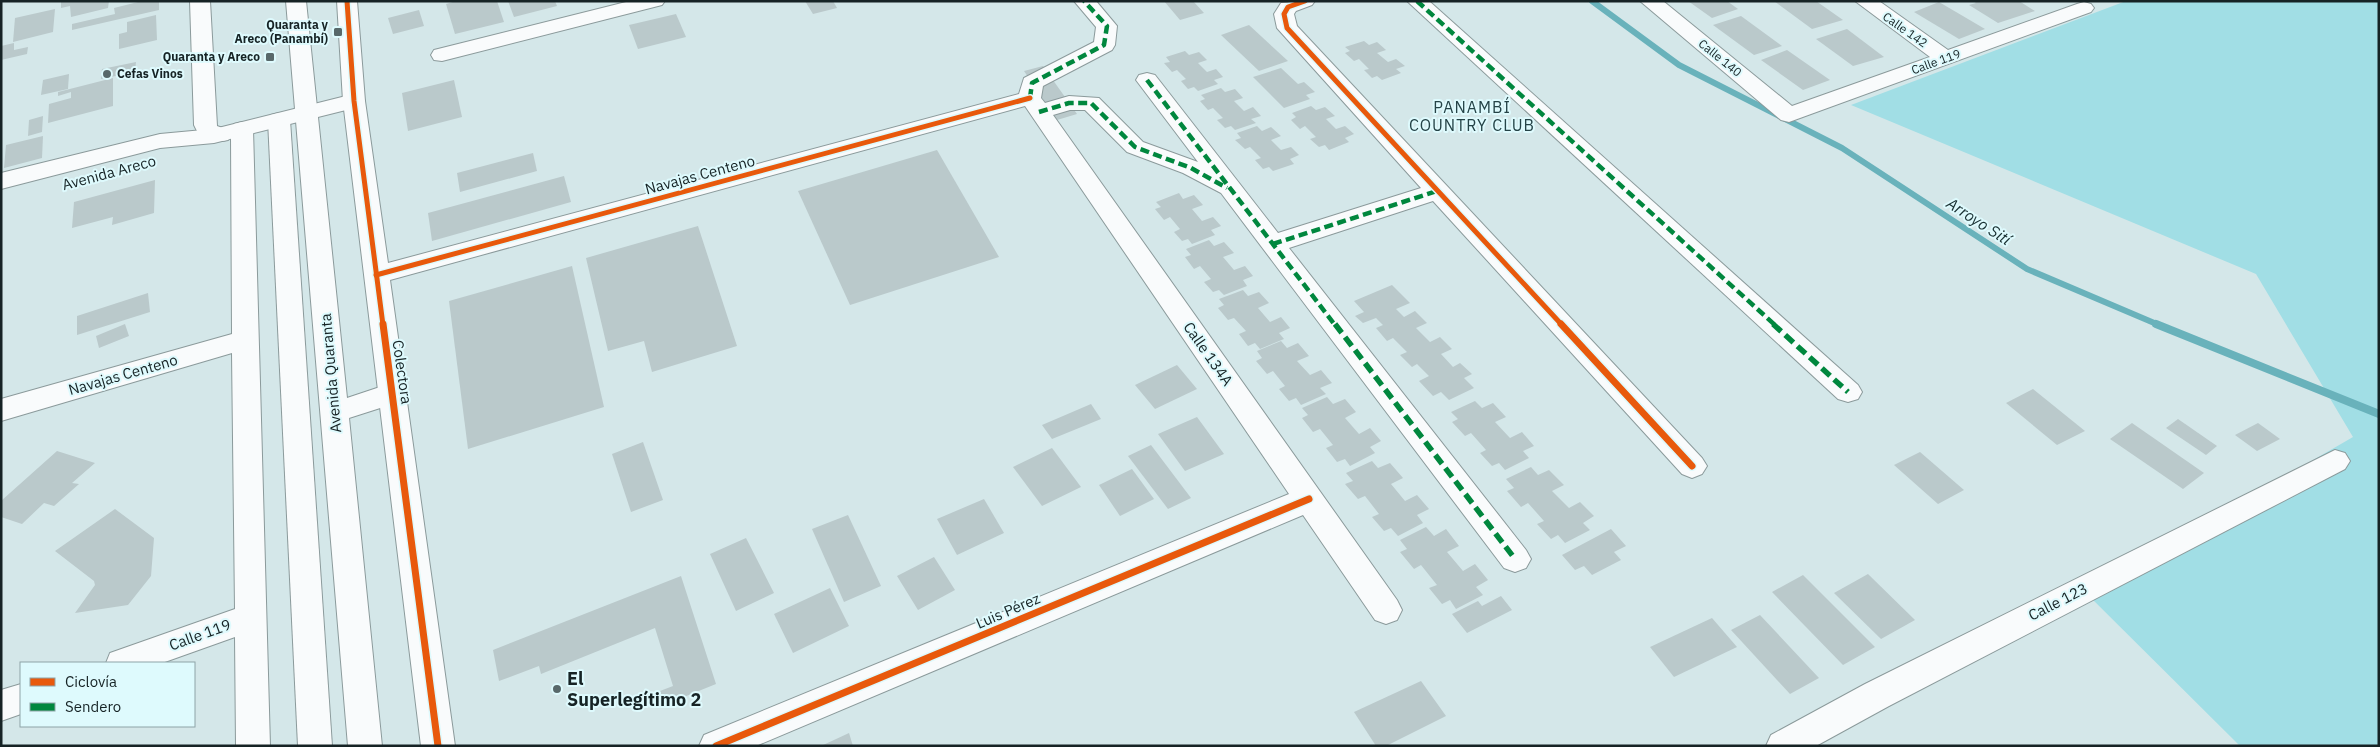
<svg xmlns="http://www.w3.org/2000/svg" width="2380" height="747" font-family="'IBM Plex Sans',sans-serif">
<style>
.green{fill:#a1dee5}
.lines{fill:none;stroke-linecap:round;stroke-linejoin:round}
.stream-far1{stroke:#69b2bb;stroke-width:6}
.stream{stroke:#69b2bb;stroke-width:8}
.building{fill:#bac9cb}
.minor-casing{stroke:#8b9a9b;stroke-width:2}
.major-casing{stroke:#8b9a9b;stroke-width:2}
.highway-casing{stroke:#8b9a9b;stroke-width:2}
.minor{fill:#f9fbfc;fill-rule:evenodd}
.major{fill:#f9fbfc;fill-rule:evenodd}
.highway{fill:#f9fbfc;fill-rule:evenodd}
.quiet-far1{stroke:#00873e;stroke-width:4.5;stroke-dasharray:9 4.5;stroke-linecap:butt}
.quiet{stroke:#00873e;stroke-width:5.5;stroke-dasharray:11 5.5;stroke-linecap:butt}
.cycleway-far1-casing{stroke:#defafd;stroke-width:8}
.cycleway-casing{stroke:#defafd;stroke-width:10}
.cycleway-far1{stroke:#e8590c;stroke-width:5}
.cycleway{stroke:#e8590c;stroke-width:7}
.poi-dot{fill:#58686a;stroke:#defafd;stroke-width:2}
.labels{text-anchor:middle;stroke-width:4;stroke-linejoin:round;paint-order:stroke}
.far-poi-label{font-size:12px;font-weight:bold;fill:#162325;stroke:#defafd;text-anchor:end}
.far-street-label{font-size:12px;fill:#162325;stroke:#defafd}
.street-label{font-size:15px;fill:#162325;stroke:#defafd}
.neighbourhood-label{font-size:16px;letter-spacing:1px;fill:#254347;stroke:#defafd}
.water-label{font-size:16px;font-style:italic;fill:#182f31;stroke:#defafd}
.near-poi-label{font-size:18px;font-weight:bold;fill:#162325;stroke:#defafd;text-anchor:start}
</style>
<rect width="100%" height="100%" fill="#d4e7e9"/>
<polygon class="green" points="2126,1 2379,1 2379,746 2240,746 2085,592 2353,437 2256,274 1851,105"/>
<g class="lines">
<polyline class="stream-far1" points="1592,1 1679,65 1842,148 2027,269 2159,325"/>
<polyline class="stream" points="2156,324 2379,414"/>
</g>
<g class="building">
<polygon points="61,1 109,1 108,8 71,17 70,6 61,8"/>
<polygon points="142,1 159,1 159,10 72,30 72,24 115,14 114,8"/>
<polygon points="456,1 497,1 504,22 455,34 446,4"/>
<polygon points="508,1 555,1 557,6 514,17"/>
<polygon points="805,1 833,1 837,8 813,14"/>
<polygon points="1164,1 1193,1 1204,13 1180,20"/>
<polygon points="1688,1 1727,1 1738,9 1712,18"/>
<polygon points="1774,1 1816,1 1843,20 1812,29"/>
<polygon points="1973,1 2019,1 2035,11 1998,23 1969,5 1976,3"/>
<polygon points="1939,2 1985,29 1959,39 1914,12"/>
<polygon points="55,9 53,32 13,42 15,18"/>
<polygon points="419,10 424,26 393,34 388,18"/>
<polygon points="676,14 686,37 638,49 629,25"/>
<polygon points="156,15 157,40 119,49 119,34 127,32 127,22"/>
<polygon points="1741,16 1782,46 1754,55 1713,25"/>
<polygon points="1249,25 1288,61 1259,71 1221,35"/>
<polygon points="1847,29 1884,57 1853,66 1816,39"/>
<polygon points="1364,41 1369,45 1377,42 1386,50 1377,53 1388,62 1396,59 1405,66 1396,69 1401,73 1382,80 1377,76 1372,78 1364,70 1369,69 1359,59 1354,61 1345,53 1350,51 1345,47"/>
<polygon points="14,43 14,50 28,47 27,54 1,60 1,46"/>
<polygon points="1787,50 1830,80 1803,90 1761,60"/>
<polygon points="1185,51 1189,55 1199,52 1207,60 1198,63 1207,72 1216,69 1223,77 1214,80 1218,84 1198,91 1194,87 1188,89 1181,81 1186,79 1177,70 1172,72 1164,63 1170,62 1166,57"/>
<polygon points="136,62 135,72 101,79 102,69"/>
<polygon points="1043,66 1077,114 1057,120 1024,71"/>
<polygon points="1281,68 1298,84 1304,82 1315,92 1306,95 1310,99 1284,108 1253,77"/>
<polygon points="69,74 68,89 41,95 43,80"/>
<polygon points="113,78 113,106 48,123 49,104 71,98 71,92 58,96 58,92"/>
<polygon points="454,80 462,117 408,131 402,93"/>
<polygon points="1221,88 1225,92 1235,89 1243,98 1234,101 1244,111 1253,107 1261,116 1251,119 1256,123 1235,130 1231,126 1225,128 1217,120 1223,118 1213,108 1208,110 1200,101 1205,99 1201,95"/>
<polygon points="1311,106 1316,110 1325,107 1335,116 1326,119 1336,129 1345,126 1354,134 1345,138 1349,142 1329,150 1325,145 1319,147 1310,139 1316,137 1305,126 1300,129 1291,120 1296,117 1292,113"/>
<polygon points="43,116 42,132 28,136 29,120"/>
<polygon points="1257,126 1262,131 1271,127 1281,136 1271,140 1281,150 1291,147 1299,155 1290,159 1294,164 1273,171 1269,167 1263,169 1255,160 1261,158 1250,147 1245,149 1235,140 1241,138 1237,133"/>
<polygon points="43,136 42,158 4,168 6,145"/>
<polygon points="937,150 999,257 850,305 798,191"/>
<polygon points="533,153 537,171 460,192 457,173"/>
<polygon points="564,176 571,202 432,241 428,213"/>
<polygon points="155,180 154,213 112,225 113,217 72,228 74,202"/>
<polygon points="1179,193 1183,199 1194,195 1203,205 1192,209 1202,221 1213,217 1221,226 1211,230 1215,235 1192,244 1188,239 1182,241 1174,232 1180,229 1170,217 1164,220 1155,209 1161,207 1156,202"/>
<polygon points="698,226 737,346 652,372 644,341 608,351 586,258"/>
<polygon points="1209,240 1214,246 1224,242 1234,253 1223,257 1234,270 1245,266 1253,276 1243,280 1247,286 1224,295 1219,290 1213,292 1204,282 1211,279 1200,266 1194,269 1185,257 1191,255 1186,249"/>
<polygon points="572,266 604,407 468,449 449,301"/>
<polygon points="1392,285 1410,303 1396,309 1404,317 1415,311 1427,323 1416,328 1430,342 1440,337 1452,349 1441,354 1453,367 1460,363 1472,374 1464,378 1474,388 1449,400 1441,392 1433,396 1419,381 1429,376 1417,364 1412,367 1400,355 1407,352 1393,338 1387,341 1376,328 1383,325 1376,318 1363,323 1355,316 1364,312 1354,301"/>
<polygon points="1243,290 1248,296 1259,292 1269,303 1258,308 1270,322 1281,317 1290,328 1279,333 1284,339 1260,349 1255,343 1248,346 1239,334 1246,331 1234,318 1228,320 1218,308 1224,305 1219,299"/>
<polygon points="148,293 150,312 77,335 77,316"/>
<polygon points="125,324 129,336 99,348 96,336"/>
<polygon points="1281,341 1287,348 1298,343 1309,356 1297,361 1310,375 1321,370 1332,383 1320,388 1326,394 1301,405 1296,398 1289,401 1279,389 1285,386 1273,371 1267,374 1256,361 1262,358 1257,351"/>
<polygon points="1177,365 1197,389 1155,409 1135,385"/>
<polygon points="2033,389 2085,431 2057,445 2006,403"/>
<polygon points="1327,397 1333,404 1345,399 1356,412 1345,418 1359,434 1370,428 1381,441 1370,447 1375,453 1350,466 1345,459 1337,462 1326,448 1333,445 1320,429 1313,432 1302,418 1308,415 1302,408"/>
<polygon points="1475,401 1482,408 1493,403 1506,417 1495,422 1510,438 1522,432 1534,446 1523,451 1529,458 1505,470 1499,463 1492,466 1480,453 1486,450 1471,433 1465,436 1452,422 1458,419 1451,412"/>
<polygon points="1091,404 1101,419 1052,439 1042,425"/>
<polygon points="1197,417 1224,454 1185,471 1158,434"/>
<polygon points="2178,419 2217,446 2206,455 2166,428"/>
<polygon points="2132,423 2204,473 2183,489 2110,439"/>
<polygon points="2258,423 2280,439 2257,451 2235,435"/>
<polygon points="643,442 663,500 631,512 612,454"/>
<polygon points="1151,445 1191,498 1168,509 1128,456"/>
<polygon points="1052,448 1081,487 1042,506 1013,467"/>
<polygon points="57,451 95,463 72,483 79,484 54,506 44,503 22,524 1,517 1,501"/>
<polygon points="1920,452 1964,490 1938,504 1894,465"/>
<polygon points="1372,461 1378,468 1390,463 1403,478 1391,484 1405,501 1417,495 1429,509 1417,515 1423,523 1398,536 1391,528 1384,531 1372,517 1379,514 1365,496 1358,499 1345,484 1353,481 1346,473"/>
<polygon points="1531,467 1538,475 1549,470 1564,485 1552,491 1569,508 1580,502 1594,516 1583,523 1590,530 1565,543 1558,535 1551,539 1537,524 1544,521 1528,503 1521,507 1507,491 1514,488 1506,479"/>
<polygon points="1132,469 1154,499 1120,516 1099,485"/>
<polygon points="984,499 1004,533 957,555 937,519"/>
<polygon points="115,509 154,538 151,576 128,605 75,613 95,585 94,581 55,551"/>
<polygon points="848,515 881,586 844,602 812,529"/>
<polygon points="1426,527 1434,536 1446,529 1459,546 1447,552 1463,571 1475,564 1488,580 1476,587 1483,595 1456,609 1450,600 1442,604 1429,588 1437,585 1421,565 1414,569 1400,552 1407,549 1400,540"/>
<polygon points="1611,529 1626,546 1614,552 1621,560 1592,575 1584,566 1575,570 1562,555"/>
<polygon points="746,538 774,593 736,611 710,554"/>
<polygon points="934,557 955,590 918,610 897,576"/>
<polygon points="1868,574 1915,620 1881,639 1834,593"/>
<polygon points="1803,575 1875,647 1843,665 1772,592"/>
<polygon points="681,576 716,684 664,705 660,691 673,686 655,628 541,674 539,666 499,681 493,650"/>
<polygon points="830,588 849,626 793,653 774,614"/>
<polygon points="1501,596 1512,610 1467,633 1452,614 1478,601 1482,606"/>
<polygon points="1760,615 1819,678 1790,694 1731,630"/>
<polygon points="1712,618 1737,647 1674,677 1650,647"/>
<polygon points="1421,681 1446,716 1386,746 1376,746 1354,712"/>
<polygon points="849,733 853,746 821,746"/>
</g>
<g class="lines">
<g class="minor-casing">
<g id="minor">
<path d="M 190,1 L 210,1 L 217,126 L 228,130 L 231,134 L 234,124 L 242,122 L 250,124 L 253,129 L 270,746 L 236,746 L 235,637 L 162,663 L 106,663 L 110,653 L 235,609 L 232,353 L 1,421 L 1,399 L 232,334 L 231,136 L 228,140 C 217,143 209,139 199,135 L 194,125 Z"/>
<polygon points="337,1 357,1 365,101 388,263 1019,94 1024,78 1094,42 1096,27 1074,1 1096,1 1117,26 1115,45 1112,50 1043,86 1041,98 1045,103 1069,96 1099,98 1143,142 1198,162 1136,80 1139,75 1147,73 1155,75 1278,233 1421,188 1277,28 1274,14 1281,3 1315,1 1312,5 1296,11 1294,14 1297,26 1702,458 1707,466 1702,474 1692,478 1682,474 1433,201 1289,248 1526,550 1531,559 1526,568 1515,572 1504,568 1221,193 1183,173 1127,152 1085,110 1070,110 1053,115 1397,600 1402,610 1397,620 1386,624 1375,620 1303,515 756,746 699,746 704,735 1289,494 1025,106 390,280 455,746 421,746 343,101"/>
<polygon points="630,1 665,1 662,5 442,61 434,60 431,55 434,50"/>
<polygon points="1407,1 1429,1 1858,385 1862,392 1858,399 1848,402 1838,399"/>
<polygon points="1640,1 1663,1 1792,106 1930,57 1855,1 1879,1 1948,50 2077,4 2084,2 2091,4 2094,8 2091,12 1789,122 1781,120"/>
<polygon points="279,113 287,115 290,120 332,746 298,746 268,120 271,115"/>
<polygon points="2335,450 2345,453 2350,461 2345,469 1889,706 1816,746 1766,746 1771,735 1865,684"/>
<polygon points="21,684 21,714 1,721 1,690"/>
</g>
</g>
<g class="major-casing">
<polygon id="major" points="354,94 362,96 365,101 362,106 214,143 160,148 1,189 1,173 160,134 214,129"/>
</g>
<g class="highway-casing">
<polygon id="highway" points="286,1 306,1 347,398 392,383 402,387 406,394 402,401 349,418 382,746 348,746"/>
</g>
<use href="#minor" class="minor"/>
<use href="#major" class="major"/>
<use href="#highway" class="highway"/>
<g class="quiet-far1">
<polyline points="1417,1 1775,325"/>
<polyline points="1147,80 1335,325"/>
<polyline points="1030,98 1032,83 1104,45 1107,26 1084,1"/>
<polyline points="1039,112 1069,103 1091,103 1135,147 1191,168 1227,188"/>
<polyline points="1273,244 1437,191"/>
</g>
<g class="quiet">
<polyline points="1335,324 1515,559"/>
<polyline points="1773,324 1848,392"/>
</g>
<g class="cycleway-far1-casing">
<g id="cycleway-far1">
<polyline points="347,1 354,101 383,325"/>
<polyline points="1305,1 1288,7 1284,14 1287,28 1562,325"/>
<polyline points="376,275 1030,98"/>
</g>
</g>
<g class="cycleway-casing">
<g id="cycleway">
<polyline points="383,324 438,746"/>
<polyline points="1561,324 1692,466"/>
<polyline points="716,746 1309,499"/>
</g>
</g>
<use href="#cycleway-far1" class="cycleway-far1"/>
<use href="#cycleway" class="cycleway"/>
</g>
<g class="poi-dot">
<rect x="333" y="27" width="10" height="10" rx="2.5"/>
<rect x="265" y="52" width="10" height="10" rx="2.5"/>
<circle cx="107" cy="74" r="5"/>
<circle cx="557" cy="689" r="5"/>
</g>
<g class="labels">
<g class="far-poi-label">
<text x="328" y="29">Quaranta y<tspan x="328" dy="14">Areco (Panambí)</tspan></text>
<text x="260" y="61">Quaranta y Areco</text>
<text x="117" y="78" text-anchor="start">Cefas Vinos</text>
</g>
<g class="far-street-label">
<text transform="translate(1905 30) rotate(35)" y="4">Calle 142</text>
<text transform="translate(1720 58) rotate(39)" y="4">Calle 140</text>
<text transform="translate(1936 62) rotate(-20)" y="4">Calle 119</text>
</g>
<g class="street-label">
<text transform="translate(109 173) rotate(-15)" y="5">Avenida Areco</text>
<text transform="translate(700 175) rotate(-15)" y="5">Navajas Centeno</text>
<text transform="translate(1208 354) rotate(55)" y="5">Calle 134A</text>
<text transform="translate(402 372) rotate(82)" y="5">Colectora</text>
<text transform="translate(331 373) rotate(-95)" y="5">Avenida Quaranta</text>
<text transform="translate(123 375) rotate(-16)" y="5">Navajas Centeno</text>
<text transform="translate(2058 602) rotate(-27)" y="5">Calle 123</text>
<text transform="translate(1008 611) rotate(-23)" y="5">Luis Pérez</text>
<text transform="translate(200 635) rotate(-20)" y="5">Calle 119</text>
</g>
<g class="neighbourhood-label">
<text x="1472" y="113">PANAMBÍ<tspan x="1472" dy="18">COUNTRY CLUB</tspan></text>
</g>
<g class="water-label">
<text transform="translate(1979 221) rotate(33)" y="6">Arroyo Sití</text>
</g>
<g class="near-poi-label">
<text x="567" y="685">El<tspan x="567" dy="21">Superlegítimo 2</tspan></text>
</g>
</g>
<rect width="2380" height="747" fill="none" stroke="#162325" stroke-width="5"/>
<rect x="20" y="662" width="175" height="65" fill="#defafd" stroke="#8ea4a7"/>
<rect x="30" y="678" width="25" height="8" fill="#e8590c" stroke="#8ea4a7"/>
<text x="65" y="687" font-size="15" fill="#162325">Ciclovía</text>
<rect x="30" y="703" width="25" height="8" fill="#00873e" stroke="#8ea4a7"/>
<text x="65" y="712" font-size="15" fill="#162325">Sendero</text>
</svg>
